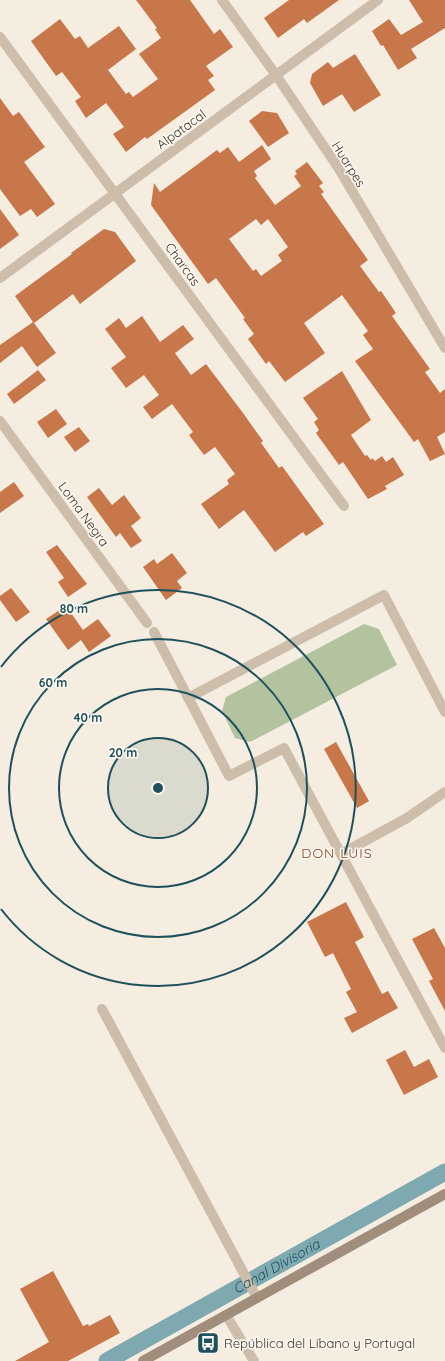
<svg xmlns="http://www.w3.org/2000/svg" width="445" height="1361" font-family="Quicksand,sans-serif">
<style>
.green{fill:#b3c39f}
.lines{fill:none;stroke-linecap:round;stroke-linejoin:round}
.canal{stroke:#7ea9b1;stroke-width:17}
.building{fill:#c7774a;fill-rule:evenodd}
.street{stroke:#ccbeab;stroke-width:10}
.secondary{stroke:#a08d7c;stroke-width:10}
.ring{fill:none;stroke:#1f515d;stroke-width:2}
.labels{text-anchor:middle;stroke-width:3.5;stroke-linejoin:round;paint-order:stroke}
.street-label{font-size:13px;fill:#3a312a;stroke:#fbf6ed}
.poi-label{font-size:13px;fill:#3a312a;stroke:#fbf6ed;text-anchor:start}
.neighbourhood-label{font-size:14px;letter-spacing:1px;fill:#8b4722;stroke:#fbf6ed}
.water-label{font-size:14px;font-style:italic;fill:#1f515d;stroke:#fbf6ed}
.centre{fill:#1f515d;stroke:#fbf6ed;stroke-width:2}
.ring-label{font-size:12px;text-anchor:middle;font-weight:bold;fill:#1f515d;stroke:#fbf6ed;stroke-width:3.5;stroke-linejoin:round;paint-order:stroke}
</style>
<rect width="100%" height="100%" fill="#f4ede0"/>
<polygon class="green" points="364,624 379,629 397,665 250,742 235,738 222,711 226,697"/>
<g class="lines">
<path class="canal" id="s1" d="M 107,1361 L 445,1172"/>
</g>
<g class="building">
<polygon points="136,0 190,0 212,31 214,34 220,29 233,47 206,66 214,76 208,80 215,90 147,139 145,137 126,152 113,134 124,127 106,103 86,118 75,101 81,97 62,72 56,76 31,41 60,19 75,39 80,36 88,48 119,26 136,49 108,70 126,94 129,92 133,97 158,79 139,54 161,38 155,29 157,28"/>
<polygon points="289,0 339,0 307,23 304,19 278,38 264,18"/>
<polygon points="409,0 445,0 445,28 411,49 417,58 398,70 383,45 381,46 372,31 389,19 401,35 423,22"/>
<polygon points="355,54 381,95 354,112 342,94 323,106 310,83 312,74 328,62 333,68"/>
<polygon points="0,98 13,116 19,112 45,147 24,162 55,204 37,217 31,209 20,216 0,189"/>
<polygon points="262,111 277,113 289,133 268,147 249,121"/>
<path d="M 262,145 L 271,159 L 254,171 L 257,176 L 255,178 L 275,205 L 301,186 L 294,176 L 297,174 L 295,171 L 307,162 L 323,183 L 319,186 L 324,192 L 321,194 L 368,260 L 360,266 L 379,292 L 381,291 L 396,313 L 392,316 L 430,369 L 425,372 L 440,393 L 445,389 L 445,432 L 437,437 L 445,454 L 430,461 L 418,439 L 414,442 L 355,361 L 373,349 L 363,335 L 368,331 L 342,295 L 304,323 L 325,353 L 285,382 L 269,361 L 266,364 L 248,339 L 254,334 L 243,319 L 245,318 L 216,278 L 208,284 L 151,205 L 154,183 L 160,192 L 217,150 L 220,153 L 228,147 L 239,162 ZM 256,219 L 261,225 L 268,219 L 288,247 L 278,255 L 282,261 L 261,276 L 256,269 L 253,271 L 229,239 Z"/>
<polygon points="0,209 19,235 0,249"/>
<polygon points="104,229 115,232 136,261 80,304 73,294 34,323 56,353 37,367 22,346 0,363 0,345 33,322 15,296 72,254 71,253"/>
<polygon points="142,316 160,342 183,325 194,339 175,353 191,375 206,364 243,413 263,441 261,443 279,468 282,466 324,524 306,536 303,532 275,552 244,510 219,529 201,504 229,484 227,480 235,474 215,447 204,455 189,435 193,432 172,404 152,419 143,407 159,395 144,375 126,388 111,368 126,357 105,329 119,318 126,328"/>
<polygon points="38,370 46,380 14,404 7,394"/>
<polygon points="342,371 371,420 351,435 365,456 367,455 371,460 372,458 375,461 382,456 386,462 393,457 404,475 385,486 387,489 368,499 343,462 339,465 316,433 319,430 314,422 318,419 303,398"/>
<polygon points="56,409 67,424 48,438 37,422"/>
<polygon points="79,427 90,441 75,452 64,437"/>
<polygon points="14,482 24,496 0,513 0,492"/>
<polygon points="99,488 112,505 124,495 141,518 131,526 142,541 131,548 120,533 116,537 87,497"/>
<polygon points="57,545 87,584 68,597 58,582 64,578 46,552"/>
<polygon points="172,553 187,573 177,581 182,588 166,600 143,567 154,559 157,564"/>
<polygon points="11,588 30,612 16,622 0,600 0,596"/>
<polygon points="66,606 83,630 98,619 111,636 89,652 81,640 68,650 46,619"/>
<polygon points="336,742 369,801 357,808 324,749"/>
<polygon points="346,902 364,937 355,942 382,994 388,991 398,1008 352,1033 344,1018 357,1012 346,992 351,989 333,953 325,957 307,922"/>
<polygon points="434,928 445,948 445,1011 429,981 433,979 412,939"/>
<polygon points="405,1050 414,1067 429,1059 438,1077 404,1095 386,1060"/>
<polygon points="53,1271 83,1326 88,1324 89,1326 110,1315 120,1333 68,1361 15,1361 49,1342 20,1289"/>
</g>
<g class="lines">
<g class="street">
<polyline points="222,0 276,75 339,169 445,348"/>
<polyline points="0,37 344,506"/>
<polyline points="0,278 378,0"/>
<polyline points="0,421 147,623"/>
<polyline points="154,632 229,776 284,748 445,1048"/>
<polyline points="188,698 384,595 445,712"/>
<polyline points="341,854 407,818 445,792"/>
<polyline points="102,1009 257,1298"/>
<polyline points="226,1315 254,1361"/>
</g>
<polyline class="secondary" points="143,1361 445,1194"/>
</g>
<circle cx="158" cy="788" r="50" fill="#1f515d" fill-opacity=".12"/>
<g class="ring">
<circle cx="158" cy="788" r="50"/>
<circle cx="158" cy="788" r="99"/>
<circle cx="158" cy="788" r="149"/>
<path d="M1 667A198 198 0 1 1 1 909"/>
</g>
<defs>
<g id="bus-square" transform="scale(1.15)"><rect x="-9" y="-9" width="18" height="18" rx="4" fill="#1f515d" stroke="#fbf6ed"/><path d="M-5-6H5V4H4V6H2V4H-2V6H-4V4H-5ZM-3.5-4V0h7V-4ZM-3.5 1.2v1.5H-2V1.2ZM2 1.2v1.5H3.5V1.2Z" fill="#fff"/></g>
</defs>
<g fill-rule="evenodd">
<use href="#bus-square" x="208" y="1343"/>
</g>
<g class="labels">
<g class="street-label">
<text transform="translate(181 129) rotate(-36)" y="5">Alpatacal</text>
<text transform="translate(349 164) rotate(58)" y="5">Huarpes</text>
<text transform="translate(183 264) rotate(54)" y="5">Charcas</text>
<text transform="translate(84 514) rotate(54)" y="5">Loma Negra</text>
</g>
<g class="poi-label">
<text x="224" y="1348">República del Líbano y Portugal</text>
</g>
<g class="neighbourhood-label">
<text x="337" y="858">DON LUIS</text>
</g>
<g class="water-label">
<text dy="5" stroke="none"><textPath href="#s1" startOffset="194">Canal Divisoria</textPath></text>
</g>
</g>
<circle cx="158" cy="788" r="6" class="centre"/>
<g class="ring-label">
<text x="74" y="613">80 m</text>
<text x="53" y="687">60 m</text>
<text x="88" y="722">40 m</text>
<text x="123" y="757">20 m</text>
</g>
</svg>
